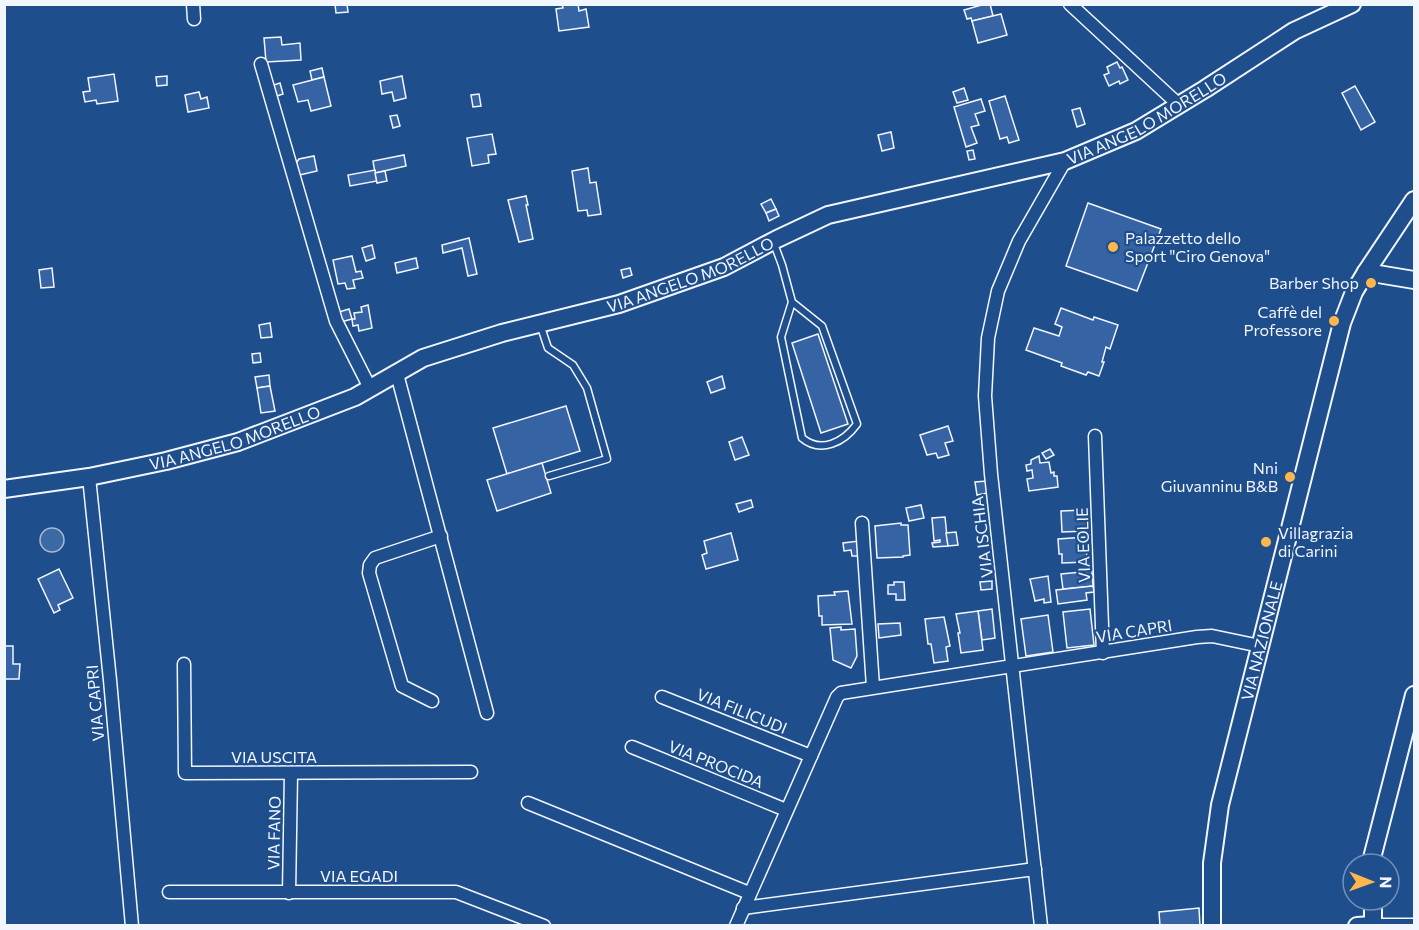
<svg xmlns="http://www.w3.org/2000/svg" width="1419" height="930" font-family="Commissioner,sans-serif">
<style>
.water{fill:#3b69a3;stroke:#a8bbd7;stroke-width:1.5}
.building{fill:#3563a3;stroke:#f2f6ff;stroke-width:1.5}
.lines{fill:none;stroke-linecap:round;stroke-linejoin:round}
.lane-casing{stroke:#f2f6ff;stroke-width:9}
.street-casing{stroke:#f2f6ff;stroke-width:15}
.secondary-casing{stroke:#f2f6ff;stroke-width:20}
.lane{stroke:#1f4e8c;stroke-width:6}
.street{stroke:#1f4e8c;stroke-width:12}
.secondary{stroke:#1f4e8c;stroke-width:16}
.poi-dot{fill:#ffb74d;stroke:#1f4e8c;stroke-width:2}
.labels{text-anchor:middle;stroke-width:4.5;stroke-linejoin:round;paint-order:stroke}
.street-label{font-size:16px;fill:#f2f6ff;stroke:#1f4e8c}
.poi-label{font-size:16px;fill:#f2f6ff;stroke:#1f4e8c;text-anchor:end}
</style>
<rect width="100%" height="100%" fill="#1f4e8c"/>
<circle class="water" cx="52" cy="540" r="12"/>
<g class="building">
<polygon points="335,4 347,4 348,12 336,13"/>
<polygon points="562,4 578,4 579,11 586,9 589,27 559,31 556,9 563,8"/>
<polygon points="985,4 990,4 993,16 972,21 971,18 967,19 964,10"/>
<polygon points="1001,14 1007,35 978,43 972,21"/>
<polygon points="281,37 282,45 300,43 301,60 266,62 264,38"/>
<polygon points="1117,62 1120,68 1122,67 1128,80 1120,84 1119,81 1109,86 1104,75 1109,73 1107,67"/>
<polygon points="322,68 324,77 312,80 310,71"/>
<polygon points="114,74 118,101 97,104 96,100 85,102 83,92 90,91 88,78"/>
<polygon points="167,76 167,85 157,86 156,77"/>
<polygon points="402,76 406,98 394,101 392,92 382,94 380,81"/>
<polygon points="324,77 331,106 311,111 308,100 298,102 293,85"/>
<polygon points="280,83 283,94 274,97 271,86"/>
<polygon points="1355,86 1375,122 1361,130 1342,93"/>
<polygon points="964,88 968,100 957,103 953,92"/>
<polygon points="199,92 201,99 207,97 209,108 188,112 185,95"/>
<polygon points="479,94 481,106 473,107 471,95"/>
<polygon points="1005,96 1019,140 1009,143 1007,137 1000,139 989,101"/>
<polygon points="981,99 985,111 975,114 979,125 971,127 977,143 966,147 954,107"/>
<polygon points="1080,108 1085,124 1077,127 1072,110"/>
<polygon points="397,115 400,126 393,128 390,116"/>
<polygon points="891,132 894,148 882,151 878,135"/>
<polygon points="492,134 496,154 488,155 489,163 472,166 467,138"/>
<polygon points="973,150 975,159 969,160 967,151"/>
<polygon points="404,155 406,166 375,173 373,161"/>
<polygon points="314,156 317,171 295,176 293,167 299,159"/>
<polygon points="588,168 590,183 596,182 601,214 588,216 587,210 578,211 572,171"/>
<polygon points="375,170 377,181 350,186 348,175"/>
<polygon points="385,171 387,181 377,183 375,173"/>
<polygon points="526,196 528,205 526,205 533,239 519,242 508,200"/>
<polygon points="771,199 776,209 766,213 761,204"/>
<polygon points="1088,203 1161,229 1137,291 1066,266"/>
<polygon points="776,209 779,216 769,221 766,213"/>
<polygon points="469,238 477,274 468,276 462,248 443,253 442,245"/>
<polygon points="372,245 375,258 366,261 362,248"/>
<polygon points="352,256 356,272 361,271 363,278 353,280 355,288 347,289 345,283 338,284 333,260"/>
<polygon points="416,258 418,268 397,273 395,263"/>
<polygon points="52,268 54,287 41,288 39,270"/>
<polygon points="630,268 632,275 623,278 621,270"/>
<polygon points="368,305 372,328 359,331 358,325 353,326 352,319 355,319 354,313 362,312 361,307"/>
<polygon points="1061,308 1093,320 1094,317 1118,325 1110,349 1106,347 1102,362 1104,362 1099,376 1088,372 1086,375 1061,366 1062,363 1026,350 1034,328 1059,336 1062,327 1055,324"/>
<polygon points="349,309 352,319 341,322 339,312"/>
<polygon points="270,323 272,337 261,338 259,325"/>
<polygon points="818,334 848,424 821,433 792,343"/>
<polygon points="260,353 261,362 253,363 252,354"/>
<polygon points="269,375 270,386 257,388 255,377"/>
<polygon points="722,376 725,388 711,393 707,382"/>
<polygon points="270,386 275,411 261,413 257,388"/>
<polygon points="566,406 580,451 507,474 493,428"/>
<polygon points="948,426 953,441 945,443 949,455 938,458 936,453 927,455 920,435"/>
<polygon points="742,437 749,455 735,460 729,442"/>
<polygon points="1050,449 1054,455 1046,459 1042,453"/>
<polygon points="1039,456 1040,463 1049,462 1051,473 1054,472 1054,476 1057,476 1058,487 1029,491 1027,479 1033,478 1032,470 1027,471 1026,465 1031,464 1031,460"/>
<polygon points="542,463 551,493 497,511 487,480"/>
<polygon points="987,481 988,493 977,495 975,482"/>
<polygon points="751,500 753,507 739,512 736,504"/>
<polygon points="921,505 924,518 909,521 906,508"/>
<polygon points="1085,510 1086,531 1062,532 1061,511"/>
<polygon points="945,517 948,546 933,547 932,543 940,542 940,540 934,541 932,518"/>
<polygon points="901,523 901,525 908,525 910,555 903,556 903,557 877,558 875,526"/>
<polygon points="956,532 958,545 948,546 946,533"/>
<polygon points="731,533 738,560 706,569 702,555 707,553 704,541"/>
<polygon points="1086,537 1087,562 1062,563 1062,554 1059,554 1058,539"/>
<polygon points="859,541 860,556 852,556 851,550 844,551 843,543"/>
<polygon points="59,569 73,598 58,605 60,610 54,613 38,579"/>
<polygon points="1092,571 1093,586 1063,589 1061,574"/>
<polygon points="1048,576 1051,602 1044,603 1044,599 1035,601 1030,579"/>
<polygon points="992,581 992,589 981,590 980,582"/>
<polygon points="894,582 904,582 905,600 896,600 896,594 888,594 888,585 894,585"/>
<polygon points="1093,586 1094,592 1086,593 1087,600 1058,604 1056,590"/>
<polygon points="848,591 852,624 822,625 822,616 819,616 818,596 835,595 834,592"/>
<polygon points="992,609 995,638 982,640 978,611"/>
<polygon points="1090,609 1094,645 1067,648 1063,612"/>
<polygon points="978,611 983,650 961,653 958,633 960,633 956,614"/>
<polygon points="1048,615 1053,652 1026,656 1021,619"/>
<polygon points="944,617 950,646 946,647 948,661 934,663 931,644 928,644 925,619"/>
<polygon points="900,623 901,635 879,638 878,624"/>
<polygon points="841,627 841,630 855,629 857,656 851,668 833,660 830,628"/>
<polygon points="4,646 13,646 13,664 20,664 19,679 4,679"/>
<polygon points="1199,908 1200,926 1160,926 1159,912"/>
</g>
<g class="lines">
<g class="lane-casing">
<g id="lane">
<path d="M 773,241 L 782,265 L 792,302 L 822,326 L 857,424 C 844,442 821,454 802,438 L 781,337 L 792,302"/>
<polyline points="540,324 548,348 573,365 587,388 607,459 549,476"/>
</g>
</g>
<g class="street-casing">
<g id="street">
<polyline points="193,4 194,19"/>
<polyline points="1070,4 1179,105"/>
<polyline points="261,64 336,321 370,388"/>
<polyline points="397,374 487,713"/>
<polyline points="1095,436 1103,653"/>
<polyline points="89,477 110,680 132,926"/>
<polyline points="862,523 873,687"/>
<polyline points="184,664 185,773 471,772"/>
<polyline points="662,697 811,756"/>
<polyline points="432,701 402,686 369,573 370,565 375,558 441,536"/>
<polyline points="632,747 786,810"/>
<polyline points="528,803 749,893"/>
<polyline points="169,892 456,892 544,926"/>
<polyline points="289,893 291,773"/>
<polyline points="743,908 1035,869"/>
<polyline points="1373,925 1414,925"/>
<polyline points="736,926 837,697 841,693 1197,637 1212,636 1260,646"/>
<polyline points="1041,926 991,474 985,396 988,338 998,291 1019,241 1065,161"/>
</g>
</g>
<g class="secondary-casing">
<g id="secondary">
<polyline points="1366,272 1414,280"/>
<path id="s1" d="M 4,489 L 89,477 L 166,461 L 238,442 L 355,397 L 423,358 L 502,333 L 619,304 L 724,267 L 777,239 L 828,215 L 1065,161 L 1136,131 L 1205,89 L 1294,31 L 1352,4"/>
<polyline points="1372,864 1372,858 1414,695"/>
<polyline points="1373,900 1373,926"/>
<path id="s2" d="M 1212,926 L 1212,863 L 1220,805 L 1342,323 L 1354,292 L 1366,272 L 1414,200"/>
<polyline points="1357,926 1373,925"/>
</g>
</g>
<use href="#lane" class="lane"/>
<use href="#street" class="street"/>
<use href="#secondary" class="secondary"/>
</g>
<g class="poi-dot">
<circle cx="1113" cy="247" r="6"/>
<circle cx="1371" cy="283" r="6"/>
<circle cx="1334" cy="321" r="6"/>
<circle cx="1290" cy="477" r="6"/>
<circle cx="1266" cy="542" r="6"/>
</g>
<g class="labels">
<g class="street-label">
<text dy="6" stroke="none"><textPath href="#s1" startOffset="1209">VIA ANGELO MORELLO</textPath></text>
<text dy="6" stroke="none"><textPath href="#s1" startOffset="723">VIA ANGELO MORELLO</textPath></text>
<text dy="6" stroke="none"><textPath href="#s1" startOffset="237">VIA ANGELO MORELLO</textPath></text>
<text transform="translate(982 537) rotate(-97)" y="6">VIA ISCHIA</text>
<text transform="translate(1083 545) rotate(-92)" y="6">VIA EOLIE</text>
<text transform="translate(1134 631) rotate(-9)" y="6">VIA CAPRI</text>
<text dy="6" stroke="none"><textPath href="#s2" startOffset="291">VIA NAZIONALE</textPath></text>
<text transform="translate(95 703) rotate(-95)" y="6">VIA CAPRI</text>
<text transform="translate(742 711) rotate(22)" y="6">VIA FILICUDI</text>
<text x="274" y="763">VIA USCITA</text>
<text transform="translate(716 764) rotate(22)" y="6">VIA PROCIDA</text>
<text transform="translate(274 833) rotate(-89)" y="6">VIA FANO</text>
<text x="359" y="882">VIA EGADI</text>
</g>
<g class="poi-label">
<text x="1125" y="244" text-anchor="start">Palazzetto dello<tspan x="1125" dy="18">Sport "Ciro Genova"</tspan></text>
<text x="1359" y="289">Barber Shop</text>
<text x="1322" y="318">Caffè del<tspan x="1322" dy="18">Professore</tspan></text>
<text x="1278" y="474">Nni<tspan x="1278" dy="18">Giuvanninu B&amp;B</tspan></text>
<text x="1278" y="539" text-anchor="start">Villagrazia<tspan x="1278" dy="18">di Carini</tspan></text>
</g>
</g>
<rect width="1419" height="930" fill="none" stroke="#f2f6ff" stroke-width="12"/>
<g transform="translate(1371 882) rotate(91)"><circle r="28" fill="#1f4e8c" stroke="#7391ba" stroke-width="1.5"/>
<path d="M0-4.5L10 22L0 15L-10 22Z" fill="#ffb74d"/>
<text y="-9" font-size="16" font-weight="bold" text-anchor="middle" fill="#f2f6ff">N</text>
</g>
</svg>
